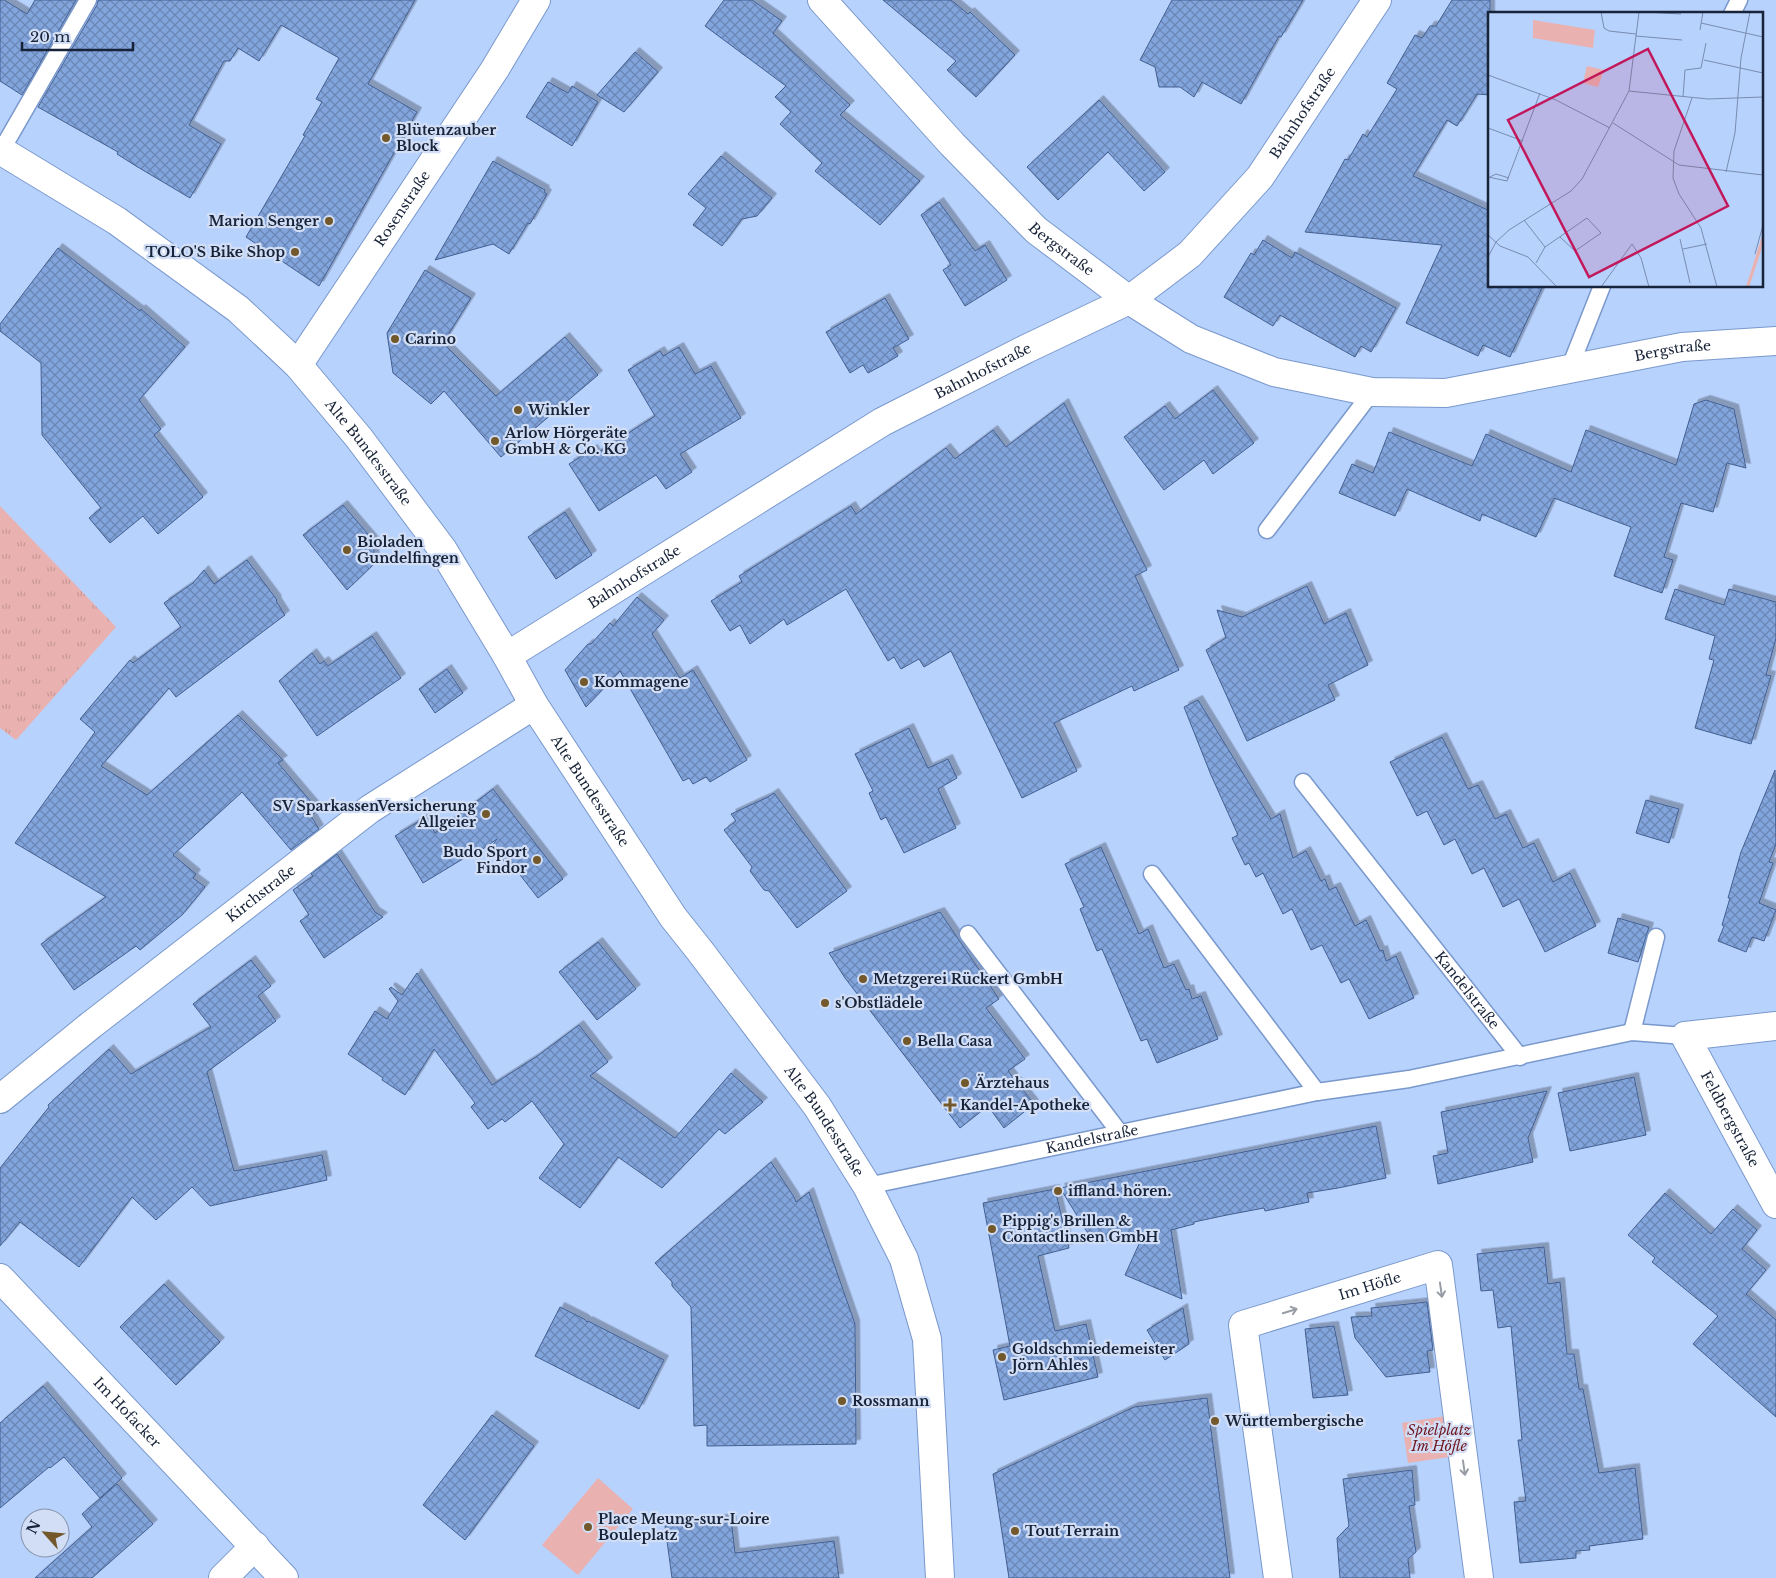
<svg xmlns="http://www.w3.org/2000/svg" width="1776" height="1578" font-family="'Libre Baskerville',serif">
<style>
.grass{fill:url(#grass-tufts)}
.park{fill:#e9b1af}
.building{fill:url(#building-cross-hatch);stroke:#435f8f;filter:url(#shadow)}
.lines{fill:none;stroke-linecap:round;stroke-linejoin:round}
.service-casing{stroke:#7998cc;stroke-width:19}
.minor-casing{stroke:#7998cc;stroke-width:30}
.tertiary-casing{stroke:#7998cc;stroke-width:30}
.service{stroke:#fff;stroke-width:16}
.minor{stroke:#fff;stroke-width:28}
.tertiary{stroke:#fff;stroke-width:28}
.oneway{stroke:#979ca5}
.poi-dot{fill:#72582a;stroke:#d1def5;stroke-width:2}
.labels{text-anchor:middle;stroke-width:4.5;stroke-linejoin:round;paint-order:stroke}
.street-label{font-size:14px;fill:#172338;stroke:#d1def5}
.poi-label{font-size:14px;font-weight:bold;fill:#172338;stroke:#d1def5;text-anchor:start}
.park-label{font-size:14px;font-style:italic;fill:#6f161f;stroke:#d1def5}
.inset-road{fill:none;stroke:#788caf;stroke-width:1}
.view{fill:#c2185b;fill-opacity:0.15;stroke:#c2185b;stroke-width:2.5}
.inset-edge{fill:none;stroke:#172338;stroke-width:2.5}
</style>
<defs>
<pattern id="grass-tufts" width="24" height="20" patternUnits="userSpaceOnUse" patternTransform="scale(1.25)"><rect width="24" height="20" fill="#e9b1af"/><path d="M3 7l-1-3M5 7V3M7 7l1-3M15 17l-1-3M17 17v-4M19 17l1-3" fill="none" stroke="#c79897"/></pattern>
<pattern id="building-cross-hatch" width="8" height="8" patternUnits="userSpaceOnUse" patternTransform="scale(1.25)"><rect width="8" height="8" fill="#83a5de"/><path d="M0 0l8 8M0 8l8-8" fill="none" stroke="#6a86b5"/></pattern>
<filter id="shadow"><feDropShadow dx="4.5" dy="-4.5" stdDeviation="0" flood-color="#0004"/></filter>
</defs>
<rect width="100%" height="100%" fill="#b8d2fe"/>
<polygon class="grass" points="0,506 116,627 16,740 0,728"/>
<g class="park">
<polygon points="1458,1414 1463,1455 1408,1463 1402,1423"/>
<polygon points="598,1478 633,1509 578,1575 542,1545"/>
</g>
<g class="building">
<polygon points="0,0 4,0 27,14 35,0 76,0 22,95 0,81"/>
<polygon points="98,0 415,0 368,84 417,112 319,286 246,237 305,136 303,135 322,102 316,99 339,58 281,25 259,61 238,48 230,61 224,61 189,125 221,144 190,198 136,166 117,154 118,152 38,107 97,5"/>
<polygon points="724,0 752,0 782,21 773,33 850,105 840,115 920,181 880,225 815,171 822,163 780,124 791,112 775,97 786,86 705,26"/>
<polygon points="883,0 951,0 968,14 970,12 1015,55 976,97 947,70 956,61"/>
<polygon points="1172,0 1303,0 1281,37 1279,36 1241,104 1202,82 1194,97 1180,87 1159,87 1155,67 1140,60"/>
<polygon points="1452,0 1490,0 1490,95 1477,94 1457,126 1447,120 1413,176 1490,211 1490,286 1543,286 1510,357 1483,345 1478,356 1406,323 1442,245 1305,232 1345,159 1348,160 1363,134 1367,137 1397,89 1387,83 1415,35 1422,38 1430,26 1436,26"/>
<polygon points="635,52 658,72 624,112 597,95"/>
<polygon points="548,82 568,93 572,86 598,102 572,146 526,117"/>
<polygon points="1099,100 1165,172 1144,191 1108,152 1058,200 1027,167"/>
<polygon points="721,156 772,198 757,216 742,219 722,246 693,225 706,208 688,194"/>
<polygon points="493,161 545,190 544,192 547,194 530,224 528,223 509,254 493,244 435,260"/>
<polygon points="939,202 975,251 985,245 1007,280 965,306 943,270 951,265 921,215"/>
<polygon points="1263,240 1292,258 1295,252 1396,308 1371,352 1361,346 1355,357 1280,315 1273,326 1224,297 1251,253 1254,255"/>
<polygon points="58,248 140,311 141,309 185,347 139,400 161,429 154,435 203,497 158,534 143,516 110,543 89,518 101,508 42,435 41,363 0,331 0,324"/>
<polygon points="425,270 471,298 443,343 496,396 565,337 598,375 501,457 444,391 431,404 393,373 387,333"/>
<polygon points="885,298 909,339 893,348 898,356 883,365 868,373 863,365 850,373 826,332"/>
<polygon points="679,347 695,374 711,366 741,418 680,454 692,472 666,489 656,475 599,511 569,464 593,449 596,454 655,416 628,370 660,351 663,356"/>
<polygon points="1213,390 1254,443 1213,474 1204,460 1164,490 1124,437 1165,406 1175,419"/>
<polygon points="1706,400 1734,409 1746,468 1727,463 1713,512 1681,503 1664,557 1673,560 1662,593 1614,576 1631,527 1554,498 1536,537 1482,514 1480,521 1407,489 1395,516 1339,493 1352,464 1373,473 1389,432 1472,466 1486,434 1571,472 1586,430 1676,465 1694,404"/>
<polygon points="1064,403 1147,570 1135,576 1179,670 1134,691 1132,686 1054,723 1077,771 1022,798 951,651 924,667 919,659 901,669 894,657 888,661 846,589 787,625 784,619 750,644 740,625 730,631 711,601 742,582 739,576 851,506 856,514 946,448 955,459 993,430 1006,447"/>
<polygon points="343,505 373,540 375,563 347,590 303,535"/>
<polygon points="565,512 592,555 556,579 528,537"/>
<polygon points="247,560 277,600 276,601 285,615 176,697 169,688 101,766 147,795 238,715 283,760 278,763 318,810 311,816 319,829 291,850 242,792 173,855 196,874 193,878 205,887 182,915 140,950 136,946 74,990 41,944 106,897 15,843 95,732 80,719 130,660 133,663 181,627 164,603 193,583 204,570 214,584"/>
<polygon points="1307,586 1324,624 1346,613 1368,665 1328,685 1335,700 1247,741 1206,650 1226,638 1217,610 1242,617"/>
<polygon points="1675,589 1724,605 1729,589 1776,602 1776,638 1766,675 1771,676 1751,744 1695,728 1714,660 1709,659 1715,636 1665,619"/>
<polygon points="637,597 664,620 652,634 680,678 693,670 747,760 710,782 706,777 693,784 689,778 683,781 620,671 586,707 565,670 588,644 591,644 610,623 613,626"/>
<polygon points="372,636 401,678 317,736 279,681 312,653 320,664 324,661 328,666"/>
<polygon points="447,669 463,693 435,713 419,689"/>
<polygon points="1198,700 1271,819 1280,814 1293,858 1306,851 1321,881 1325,879 1329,890 1336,887 1355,926 1366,920 1380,951 1383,950 1386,961 1396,956 1414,998 1369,1019 1349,979 1341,983 1322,945 1311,950 1292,909 1283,914 1263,873 1256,877 1249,863 1245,865 1232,838 1238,835 1211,775 1184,707"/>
<polygon points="909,728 928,768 948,759 957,778 938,789 956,828 904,853 886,817 881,820 869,793 873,791 855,754"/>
<polygon points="1442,737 1468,789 1478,785 1495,819 1506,814 1523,848 1534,843 1553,882 1570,873 1596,926 1545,952 1519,899 1503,907 1484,868 1472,874 1455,839 1444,845 1427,811 1417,816 1390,762"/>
<polygon points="1775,770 1776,844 1769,862 1773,863 1759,903 1776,910 1764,941 1752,937 1746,952 1718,941 1724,926 1722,925 1730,898 1728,898 1741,852"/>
<polygon points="493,789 563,879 538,898 517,871 514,874 492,846 497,839 477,853 476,851 423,883 395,836 426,817 435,833"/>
<polygon points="774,793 847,891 797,928 769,891 764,890 750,871 752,867 724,830 736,821 731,814 768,797"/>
<polygon points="1646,800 1679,809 1669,843 1636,833"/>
<polygon points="1101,847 1139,934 1148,929 1164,968 1174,964 1186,990 1189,989 1192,999 1201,996 1218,1039 1157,1063 1147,1039 1141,1041 1102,949 1097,951 1080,909 1084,907 1065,864"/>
<polygon points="337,854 375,912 383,917 324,958 300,921 309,915 293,890 313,876 311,874"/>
<polygon points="940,912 999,999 986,1008 1025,1059 1008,1071 1034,1104 1004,1128 988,1106 960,1128 845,978 829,953"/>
<polygon points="1618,918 1649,927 1638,962 1608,953"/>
<polygon points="598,942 636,989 597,1020 559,972"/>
<polygon points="251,960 271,986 258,996 276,1021 207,1072 234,1171 322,1155 327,1180 210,1206 192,1187 156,1220 132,1197 79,1267 20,1222 0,1246 0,1168 49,1107 48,1105 109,1049 131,1074 211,1027 193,1004"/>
<polygon points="417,973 492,1085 536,1057 579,1025 608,1062 590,1076 675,1138 731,1073 763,1102 725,1134 719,1129 662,1188 618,1157 580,1208 539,1178 564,1144 532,1101 505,1122 502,1119 488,1129 471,1107 475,1103 434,1049 405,1095 382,1080 383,1078 348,1054 375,1011 387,1019 398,1001 389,989 391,987 402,995"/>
<polygon points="1634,1077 1646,1135 1570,1151 1558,1093"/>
<polygon points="1547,1091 1528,1138 1533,1162 1438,1184 1433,1156 1448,1153 1441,1112"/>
<polygon points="1376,1126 1386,1178 1338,1188 1307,1193 1309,1202 1265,1211 1264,1208 1227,1215 1194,1222 1194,1224 1171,1230 1182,1299 1125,1275 1144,1233 1094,1243 1060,1188"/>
<polygon points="771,1162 794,1197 796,1202 809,1192 855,1324 856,1444 707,1446 707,1425 694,1426 691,1307 672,1286 672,1282 655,1263"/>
<polygon points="1055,1189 1069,1248 1038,1256 1055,1331 1086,1324 1098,1377 1004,1400 993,1350 1010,1346 983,1203"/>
<polygon points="1665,1193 1711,1234 1733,1209 1757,1230 1742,1249 1766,1270 1746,1294 1776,1320 1776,1417 1693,1344 1718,1316 1652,1262 1655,1258 1628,1235"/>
<polygon points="1544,1247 1548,1284 1560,1282 1567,1354 1574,1354 1579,1389 1583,1389 1599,1473 1635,1468 1643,1539 1589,1546 1590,1550 1576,1551 1576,1558 1520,1563 1514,1502 1526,1501 1518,1440 1522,1440 1511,1326 1498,1328 1493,1290 1481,1291 1477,1254"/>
<polygon points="164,1284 220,1342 176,1385 120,1327"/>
<polygon points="1427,1302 1433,1350 1427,1351 1430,1372 1386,1377 1355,1338 1351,1317 1372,1316 1371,1308"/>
<polygon points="560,1307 584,1319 587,1322 588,1321 664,1360 639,1409 535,1356"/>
<polygon points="1183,1308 1189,1344 1165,1360 1147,1330"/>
<polygon points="1334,1326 1348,1395 1313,1398 1305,1329"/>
<polygon points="43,1386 122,1478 100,1498 64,1457 50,1468 49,1467 0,1508 0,1423"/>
<polygon points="1207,1398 1230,1578 1009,1578 993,1474 1134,1407"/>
<polygon points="492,1415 534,1446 465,1540 423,1505"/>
<polygon points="1412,1470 1415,1505 1409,1506 1416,1552 1408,1559 1410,1578 1340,1578 1337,1538 1349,1526 1343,1479"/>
<polygon points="117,1484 153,1524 92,1578 35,1578 92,1527 82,1514"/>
<polygon points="731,1518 735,1553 834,1541 839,1578 672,1578 665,1526"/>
</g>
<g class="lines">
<g class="service-casing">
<g id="service">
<polyline points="1732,14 1739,0"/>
<polyline points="1,151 88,0"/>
<polyline points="1570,367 1602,286"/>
<polyline points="1267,530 1372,392"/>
<path id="s1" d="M 1303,782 L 1520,1057"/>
<polyline points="1152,874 1317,1092"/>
<polyline points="968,934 1120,1133"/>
<polyline points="1632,1032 1656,937"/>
<path id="s2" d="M 867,1186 L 1317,1092 L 1409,1079 L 1632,1032 L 1685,1036"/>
</g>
</g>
<g class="minor-casing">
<g id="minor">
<path id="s3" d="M 822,0 L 952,144 L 1036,230 L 1129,300 L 1191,339 L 1274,372 L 1372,392 L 1446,393 L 1682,347 L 1776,341"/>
<path id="s4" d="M 298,365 L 495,69 L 536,0"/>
<path id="s5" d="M 507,656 L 882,422 L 1026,349 L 1129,300 L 1190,254 L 1260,177 L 1377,0"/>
<path id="s6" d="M 1776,1026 L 1685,1036 L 1776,1204"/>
<path id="s7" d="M 0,1099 L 91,1025 L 370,809 L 534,705"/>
<path id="s8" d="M 0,1278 L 284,1578"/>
<polyline points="223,1578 255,1546"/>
<path id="s9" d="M 1278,1578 L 1243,1325 L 1438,1265 L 1479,1578"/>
</g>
</g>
<g class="tertiary-casing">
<g id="tertiary">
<path id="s10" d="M 0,150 L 117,221 L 238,309 L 298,365 L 359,438 L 443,550 L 507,656 L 534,705 L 673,917 L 700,951 L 817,1106 L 867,1186 L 904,1259 L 927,1339 L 940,1578"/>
</g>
</g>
<use href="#service" class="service"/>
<use href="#minor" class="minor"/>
<use href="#tertiary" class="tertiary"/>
</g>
<defs><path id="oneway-shaft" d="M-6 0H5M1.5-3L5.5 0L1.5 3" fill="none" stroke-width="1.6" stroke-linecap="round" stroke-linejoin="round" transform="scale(1.25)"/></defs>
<g class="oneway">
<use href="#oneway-shaft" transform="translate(1441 1290) rotate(82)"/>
<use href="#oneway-shaft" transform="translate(1290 1311) rotate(-17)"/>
<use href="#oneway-shaft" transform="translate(1464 1468) rotate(82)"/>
</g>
<g class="poi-dot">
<circle cx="386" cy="138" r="5"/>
<circle cx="329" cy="221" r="5"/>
<circle cx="295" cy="252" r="5"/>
<circle cx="395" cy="339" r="5"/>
<circle cx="518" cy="410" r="5"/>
<circle cx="495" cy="441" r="5"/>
<circle cx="347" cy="550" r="5"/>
<circle cx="584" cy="682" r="5"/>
<circle cx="486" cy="814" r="5"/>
<circle cx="537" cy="860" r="5"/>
<circle cx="863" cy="979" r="5"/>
<circle cx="825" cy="1003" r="5"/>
<circle cx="907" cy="1041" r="5"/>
<circle cx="965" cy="1083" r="5"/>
<path d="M947.5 1097.5h5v5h5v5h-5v5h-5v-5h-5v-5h5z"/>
<circle cx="1058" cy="1191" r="5"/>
<circle cx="992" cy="1229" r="5"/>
<circle cx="1002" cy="1357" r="5"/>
<circle cx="842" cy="1401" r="5"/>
<circle cx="1215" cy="1421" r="5"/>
<circle cx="588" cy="1527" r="5"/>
<circle cx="1015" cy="1531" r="5"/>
</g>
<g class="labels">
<g class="street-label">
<text dy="5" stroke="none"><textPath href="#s5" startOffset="975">Bahnhofstraße</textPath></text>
<text dy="5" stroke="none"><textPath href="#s4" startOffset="188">Rosenstraße</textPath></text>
<text dy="5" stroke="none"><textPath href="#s3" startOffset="346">Bergstraße</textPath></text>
<text dy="5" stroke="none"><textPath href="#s3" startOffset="998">Bergstraße</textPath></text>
<text dy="5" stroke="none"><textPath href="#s5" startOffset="555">Bahnhofstraße</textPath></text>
<text dy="5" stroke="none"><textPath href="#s10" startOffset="481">Alte Bundesstraße</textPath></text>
<text dy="5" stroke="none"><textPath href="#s5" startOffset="150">Bahnhofstraße</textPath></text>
<text dy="5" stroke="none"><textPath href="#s10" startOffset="886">Alte Bundesstraße</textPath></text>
<text dy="5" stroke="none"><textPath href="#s7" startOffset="332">Kirchstraße</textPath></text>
<text dy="5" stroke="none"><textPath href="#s1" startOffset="265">Kandelstraße</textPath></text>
<text dy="5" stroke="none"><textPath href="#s6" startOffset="186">Feldbergstraße</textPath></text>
<text dy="5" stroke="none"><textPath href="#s10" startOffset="1291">Alte Bundesstraße</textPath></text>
<text dy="5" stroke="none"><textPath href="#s2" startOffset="230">Kandelstraße</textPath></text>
<text dy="5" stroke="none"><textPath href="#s9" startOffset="388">Im Höfle</textPath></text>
<text dy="5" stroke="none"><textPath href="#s8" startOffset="185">Im Hofacker</textPath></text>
</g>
<g class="poi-label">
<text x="396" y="135">Blütenzauber<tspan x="396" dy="16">Block</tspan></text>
<text x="319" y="226" text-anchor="end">Marion Senger</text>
<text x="285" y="257" text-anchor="end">TOLO'S Bike Shop</text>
<text x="405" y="344">Carino</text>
<text x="528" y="415">Winkler</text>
<text x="505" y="438">Arlow Hörgeräte<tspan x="505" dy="16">GmbH &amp; Co. KG</tspan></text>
<text x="357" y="547">Bioladen<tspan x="357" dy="16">Gundelfingen</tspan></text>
<text x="594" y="687">Kommagene</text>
<text x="476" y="811" text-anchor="end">SV SparkassenVersicherung<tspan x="476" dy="16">Allgeier</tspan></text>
<text x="527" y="857" text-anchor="end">Budo Sport<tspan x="527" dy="16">Findor</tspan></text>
<text x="873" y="984">Metzgerei Rückert GmbH</text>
<text x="835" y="1008">s'Obstlädele</text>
<text x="917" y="1046">Bella Casa</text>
<text x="975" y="1088">Ärztehaus</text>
<text x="960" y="1110">Kandel-Apotheke</text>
<text x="1068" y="1196">iffland. hören.</text>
<text x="1002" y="1226">Pippig's Brillen &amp;<tspan x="1002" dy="16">Contactlinsen GmbH</tspan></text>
<text x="1012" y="1354">Goldschmiedemeister<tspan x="1012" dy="16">Jörn Ahles</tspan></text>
<text x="852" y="1406">Rossmann</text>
<text x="1225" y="1426">Württembergische</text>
<text x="598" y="1524">Place Meung-sur-Loire<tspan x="598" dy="16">Bouleplatz</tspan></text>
<text x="1025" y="1536">Tout Terrain</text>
</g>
<g class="park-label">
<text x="1439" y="1435">Spielplatz<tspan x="1439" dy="16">Im Höfle</tspan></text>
</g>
</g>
<g transform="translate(1488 12)">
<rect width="275" height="275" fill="#b8d2fe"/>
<path d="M 99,54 L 116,58 L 110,75 L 95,71 Z" fill="#e9b1af"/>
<path d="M 275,221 L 273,239 L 261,275 L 258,275 Z" fill="#e9b1af"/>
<path d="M 45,8 L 107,18 L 105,36 L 45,26 Z" fill="#e9b1af"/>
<path class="inset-road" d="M 113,0 L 116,16 L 121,19 L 148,22M 156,0 L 193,2M 213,11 L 275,25M 212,18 L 215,0M 148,24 L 194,28M 216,48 L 275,61M 0,63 L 68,88 L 122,116M 141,79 L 220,87 L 275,85M 195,85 L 197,58 L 213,56 L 218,31M 204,86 L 186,139 L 185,166 L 191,182 L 213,216 L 229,275M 125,111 L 191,153 L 275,163M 0,116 L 35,129M 238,160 L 247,121 L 253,46 L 262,0M 0,165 L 19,169 L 52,81M 2,165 L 8,162 L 21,166M 36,208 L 57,235M 0,223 L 12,234 L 40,245 L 69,275M 192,227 L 202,271M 195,237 L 219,232M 267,242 L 275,213M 0,245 L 8,230 L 21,218 L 83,179 L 94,167 L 141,79 L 151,0M 48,251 L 57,235 L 99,206 L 113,221 L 87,239 L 72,225M 113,275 L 144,232 L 153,246 L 161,275"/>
<path class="view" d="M 160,37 L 240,194 L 101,265 L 20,108 Z"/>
<rect width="275" height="275" class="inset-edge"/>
</g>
<g transform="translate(45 1533) rotate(297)"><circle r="24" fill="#d1def5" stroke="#8793a9"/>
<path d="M0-4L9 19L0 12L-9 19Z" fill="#72582a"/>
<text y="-8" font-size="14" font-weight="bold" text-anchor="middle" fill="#172338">N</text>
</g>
<path d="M22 42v8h111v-8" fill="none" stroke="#172338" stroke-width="2.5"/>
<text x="30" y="42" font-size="15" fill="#172338" stroke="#d1def5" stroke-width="4" paint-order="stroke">20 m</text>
</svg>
